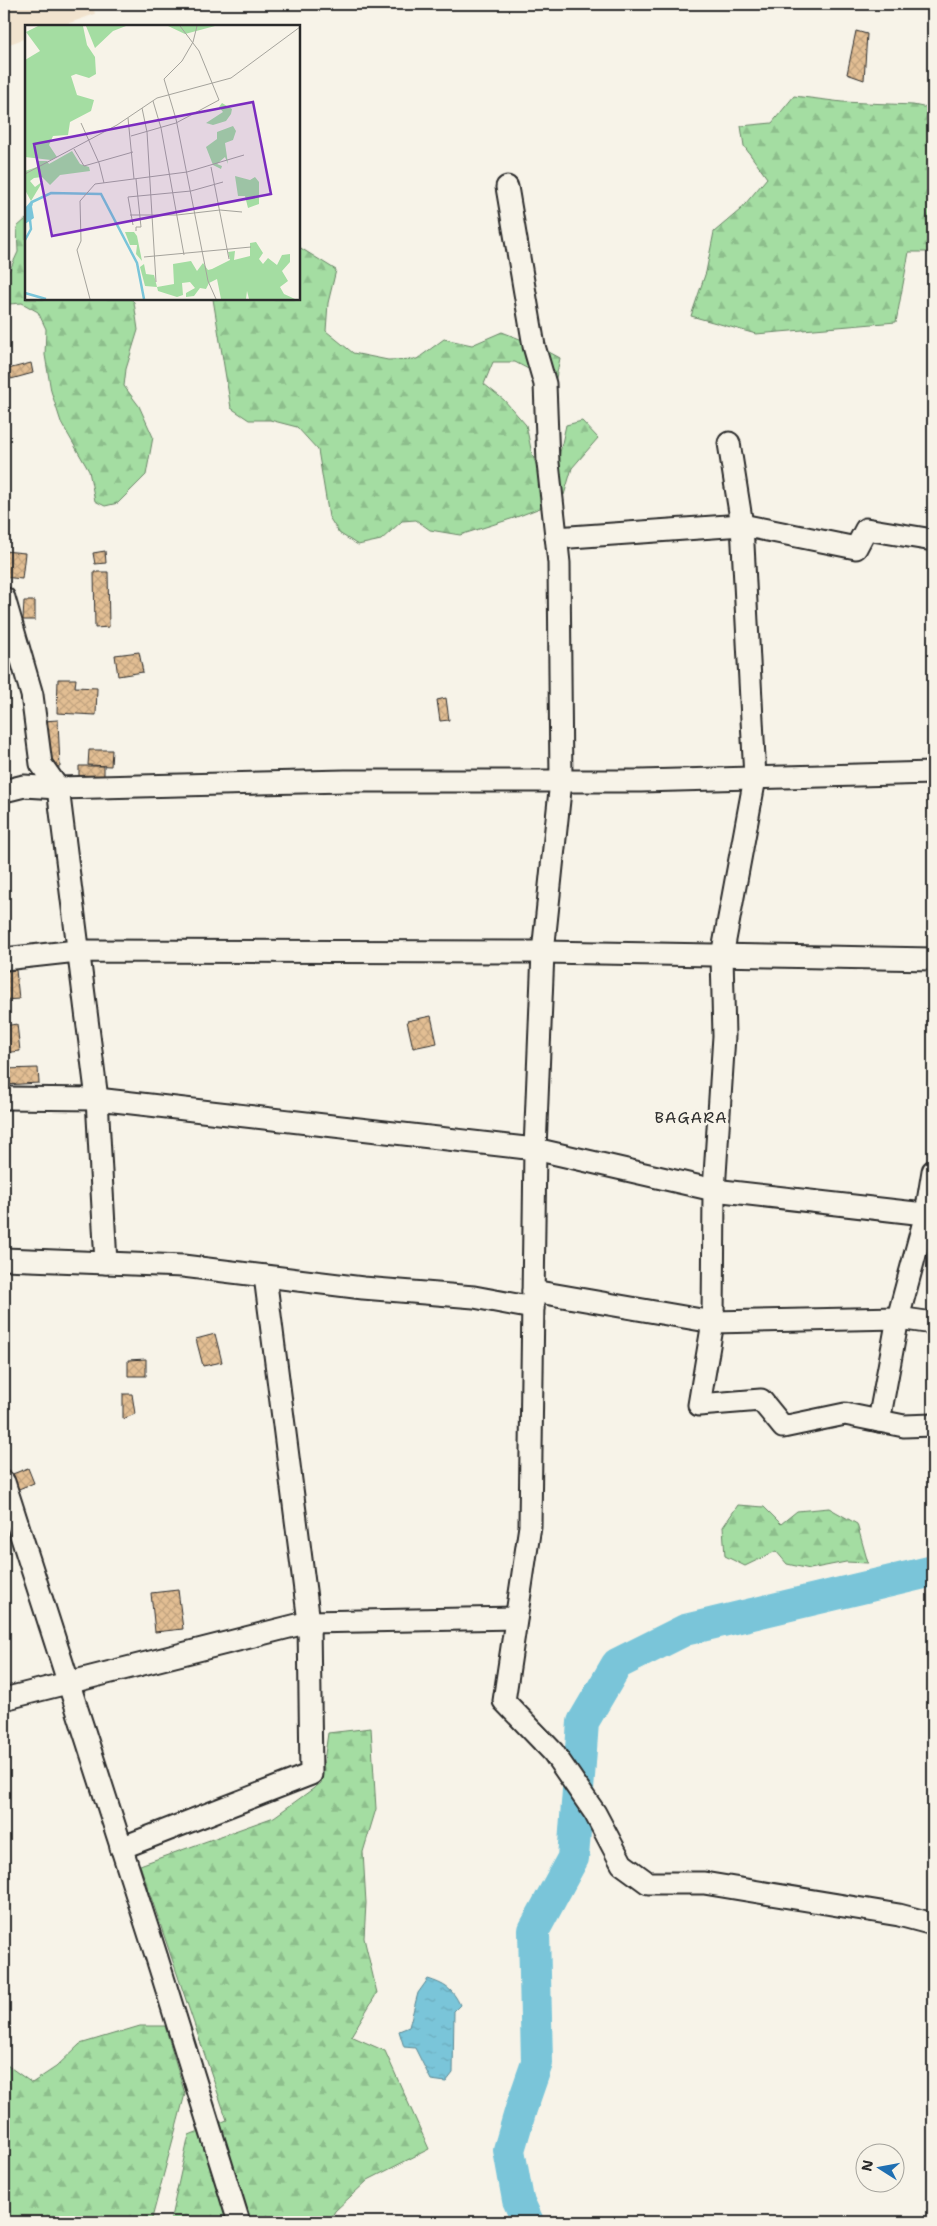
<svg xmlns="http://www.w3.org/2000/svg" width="937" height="2226" font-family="'Shantell Sans',sans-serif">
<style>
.built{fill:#f1e3ce}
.forest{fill:url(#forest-firs);stroke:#688466}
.water{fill:url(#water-ripples);stroke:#5a8793}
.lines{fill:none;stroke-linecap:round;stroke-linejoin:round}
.river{stroke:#7ac5d9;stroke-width:32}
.building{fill:url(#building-cross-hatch);stroke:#2b2b2b}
.minor-casing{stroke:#2b2b2b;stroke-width:25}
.minor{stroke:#f7f3e8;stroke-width:21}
.labels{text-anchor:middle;stroke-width:5;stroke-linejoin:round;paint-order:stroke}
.quarter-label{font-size:16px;letter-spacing:1px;fill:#2b2b2b;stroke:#f7f3e8}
.inset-river{fill:none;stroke:#7ac5d9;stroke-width:2.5}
.inset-road{fill:none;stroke:#a5a39c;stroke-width:1}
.view{fill:#7b2cbf;fill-opacity:0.15;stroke:#7b2cbf;stroke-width:2.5}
.inset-edge{fill:none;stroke:#2b2b2b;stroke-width:2.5}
</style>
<defs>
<pattern id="forest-firs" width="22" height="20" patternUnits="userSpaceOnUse" patternTransform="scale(1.25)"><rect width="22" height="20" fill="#a4dda2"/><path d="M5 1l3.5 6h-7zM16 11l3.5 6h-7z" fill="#8dbe8c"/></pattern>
<pattern id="water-ripples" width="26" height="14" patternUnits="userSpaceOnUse" patternTransform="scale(1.25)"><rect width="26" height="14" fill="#7ac5d9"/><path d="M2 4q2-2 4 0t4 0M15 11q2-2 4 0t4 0" fill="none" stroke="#6aa9ba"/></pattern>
<pattern id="building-cross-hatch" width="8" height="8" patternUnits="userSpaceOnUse" patternTransform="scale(1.25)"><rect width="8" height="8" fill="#e2be93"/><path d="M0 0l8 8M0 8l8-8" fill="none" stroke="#c2a37f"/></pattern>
</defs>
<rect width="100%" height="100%" fill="#f7f3e8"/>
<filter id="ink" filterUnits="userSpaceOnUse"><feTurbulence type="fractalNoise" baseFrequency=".02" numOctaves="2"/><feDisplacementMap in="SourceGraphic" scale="10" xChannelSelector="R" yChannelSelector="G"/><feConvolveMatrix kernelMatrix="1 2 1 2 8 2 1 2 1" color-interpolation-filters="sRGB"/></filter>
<g filter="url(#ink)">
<polygon class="built" points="4,4 92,4 95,14 61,26 26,26 26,38 4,46"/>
<g class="forest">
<polygon points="794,96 842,102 913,105 933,109 933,252 909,252 896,322 756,334 691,316 706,272 714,232 740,210 767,178 744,146 741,126 772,123"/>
<polygon points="26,219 26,299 131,299 134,302 138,330 126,369 124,386 139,406 153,437 146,475 118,503 105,506 95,501 89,471 61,422 51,391 45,355 46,329 38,312 22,303 9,304 4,318 4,278 7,276 18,252 17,227"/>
<polygon points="299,247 336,270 328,303 326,331 353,353 388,360 417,359 444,339 472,345 502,332 538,346 560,358 555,383 515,362 493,362 484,384 504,400 526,425 532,454 541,476 559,457 566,425 582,421 598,438 572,468 564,495 540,508 514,518 460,535 430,530 416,520 402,521 381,540 358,545 339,533 329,517 318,450 297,427 270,420 249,420 231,408 213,299 299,299"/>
<polygon points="738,1505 764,1507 781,1524 797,1511 829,1508 857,1524 868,1563 846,1562 810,1569 787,1564 776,1551 745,1566 725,1556 723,1527"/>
<polygon points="371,1728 376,1809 363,1852 366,1903 364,1938 377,1993 351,2036 385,2051 429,2149 368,2180 335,2211 329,2222 170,2222 189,2135 227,2120 140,1865 274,1817 321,1783 328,1733"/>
<polygon points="140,2026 165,2026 185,2094 151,2222 4,2222 4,2063 32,2083 56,2067 80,2044"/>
</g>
<path class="water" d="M 428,1979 C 444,1984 453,1989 460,2005 L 454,2011 L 453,2073 L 446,2082 L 431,2080 L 415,2048 L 404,2047 L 399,2031 L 409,2027 L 418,1993 Z"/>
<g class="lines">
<polyline class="river" points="528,2222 518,2200 509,2150 521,2109 537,2063 534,1930 573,1858 583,1722 617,1664 685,1630 933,1571"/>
</g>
<g class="building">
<polygon points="856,31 867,34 864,80 847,74"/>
<polygon points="31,363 33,373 11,379 8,369"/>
<polygon points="4,551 25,553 22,579 4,577"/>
<polygon points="105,551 106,563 95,564 93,553"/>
<polygon points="94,572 108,572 109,627 95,628"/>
<polygon points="24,601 35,601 35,620 23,620"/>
<polygon points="139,652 143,672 118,676 115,655"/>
<polygon points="58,679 76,679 75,687 97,688 96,715 57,713"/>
<polygon points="446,698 449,720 440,721 437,700"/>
<polygon points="58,720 60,767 41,764 43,721"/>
<polygon points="89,750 112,750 111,766 88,765"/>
<polygon points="79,766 104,766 104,781 79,782"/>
<polygon points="16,970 19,999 4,1000 4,971"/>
<polygon points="431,1016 437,1043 413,1048 407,1021"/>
<polygon points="17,1024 20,1051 4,1053 4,1026"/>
<polygon points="38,1068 39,1083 4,1085 4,1069"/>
<polygon points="215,1334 222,1362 203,1366 196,1339"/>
<polygon points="146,1359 146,1376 128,1376 128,1360"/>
<polygon points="123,1394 132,1394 135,1414 123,1419"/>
<polygon points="28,1468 34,1483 16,1490 10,1475"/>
<polygon points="178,1590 183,1629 155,1632 151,1593"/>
</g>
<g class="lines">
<g class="minor-casing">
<g id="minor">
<polyline points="507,187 534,346 545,384 548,463 559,563 561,781 543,952 535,1149 530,1526 504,1701 553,1752 595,1813 622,1864 648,1883 704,1883 899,1915 933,1924"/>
<polyline points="729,443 742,525 755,778 722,956 724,1036 714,1190 713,1322 699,1405 761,1400 783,1427 845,1414 904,1426 933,1425"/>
<polyline points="556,538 742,525 856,548 866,529 933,540"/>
<polyline points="4,598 32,695 41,764 58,788 97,1099 106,1263"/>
<polyline points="4,791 24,786 58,788 345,781 641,781 933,773"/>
<polyline points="4,959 77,951 543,952 933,959"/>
<polyline points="4,1098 97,1099 535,1149 714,1190 933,1215"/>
<polyline points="4,1259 183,1266 363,1288 474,1297 533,1308"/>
<polyline points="533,1291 713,1322 898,1318 933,1323"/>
<polyline points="879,1421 898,1318 926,1214 933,1171"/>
<polyline points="4,1482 156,1955 239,2222"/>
<polyline points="4,1699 309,1622 516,1618"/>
<polyline points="121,1848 311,1774 309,1622 265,1276"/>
</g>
</g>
<use href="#minor" class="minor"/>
</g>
</g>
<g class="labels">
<g class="quarter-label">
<text x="691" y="1123">BAGARA</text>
</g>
</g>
<g transform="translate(25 25)">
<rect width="275" height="275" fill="#f7f3e8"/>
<path d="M 61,1 L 101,1 L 88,6 L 70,23 ZM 143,1 L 190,1 L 160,9 Z" fill="#a4dda2"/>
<path d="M 13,1 L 58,1 L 62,20 L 70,32 L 71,49 L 64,53 L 51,49 L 46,51 L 52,70 L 69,75 L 66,86 L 45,97 L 43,110 L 28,111 L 24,120 L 32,132 L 26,135 L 0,132 L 0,35 L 15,26 L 1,7 ZM 197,78 L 207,84 L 206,89 L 201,96 L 188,100 L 181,98 L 198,87 L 194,82 ZM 208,101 L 211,106 L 208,115 L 200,118 L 203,139 L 200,132 L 192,139 L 197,141 L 196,144 L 188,140 L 181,122 L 192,114 L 192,107 ZM 47,126 L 55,139 L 64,142 L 65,146 L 35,150 L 25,160 L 17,152 L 9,153 L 5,156 L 10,162 L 18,156 L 6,176 L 0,165 L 0,146 L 12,142 L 12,136 L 22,136 L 24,139 ZM 210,151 L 225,155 L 230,152 L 234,157 L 234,179 L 223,183 L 220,171 L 213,171 ZM 100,207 L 109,207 L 112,211 L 117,236 L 111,229 L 112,220 L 105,220 ZM 231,217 L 238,228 L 234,234 L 238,239 L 243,233 L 252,240 L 257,230 L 265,229 L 265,237 L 257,246 L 263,256 L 255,262 L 259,269 L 270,274 L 224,274 L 222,266 L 221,274 L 196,274 L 192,254 L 184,258 L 181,264 L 175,263 L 169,271 L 161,272 L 161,268 L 170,263 L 165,257 L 157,258 L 158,270 L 152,272 L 133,266 L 132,262 L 120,261 L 115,242 L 119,239 L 121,249 L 129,250 L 132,262 L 149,259 L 148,239 L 166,236 L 172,246 L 178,238 L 183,245 L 187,244 L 205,235 L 203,227 L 210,226 L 209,235 L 225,231 L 225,218 Z" fill="#a4dda2"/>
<path d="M 6,176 L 9,193 L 0,199 L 0,183 Z" fill="#7ac5d9"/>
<path class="inset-river" d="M 6,181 L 7,177 L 26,168 L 76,169 L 112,238 L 119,274M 0,215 L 6,204 L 5,195M 0,268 L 21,274"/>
<path class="inset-road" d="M 172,1 L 168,17 L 157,36 L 139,54 L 151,94 L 183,256 L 191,274M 128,76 L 136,103 L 159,230M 117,83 L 122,107 L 131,257M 103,93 L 109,154M 56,98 L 74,138 L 79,158M 106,111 L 151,98 L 194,75 L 174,26 L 155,1M 49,124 L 59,141 L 108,127M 186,142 L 204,234M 0,149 L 92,100 L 132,73 L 206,53 L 275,2M 105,190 L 152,190 L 195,185 L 217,187M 108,200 L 103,172 L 166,166 L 198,157M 111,206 L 111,202 L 116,202 L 111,154M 119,232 L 226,222M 65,274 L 52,225 L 56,216 L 55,176 L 70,159 L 162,147 L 219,130"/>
<path class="view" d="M 228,77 L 246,169 L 27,211 L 9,119 Z"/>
<rect width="275" height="275" class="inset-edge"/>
</g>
<rect width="937" height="2226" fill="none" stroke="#f7f3e8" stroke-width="20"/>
<rect x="10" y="10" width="917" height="2206" fill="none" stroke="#2b2b2b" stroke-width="2" filter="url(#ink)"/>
<g transform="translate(880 2168) rotate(281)"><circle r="24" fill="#f7f3e8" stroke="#a5a39c"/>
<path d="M0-4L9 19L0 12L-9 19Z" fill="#1f6fb2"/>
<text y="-8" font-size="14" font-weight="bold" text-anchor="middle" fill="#2b2b2b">N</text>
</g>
</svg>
